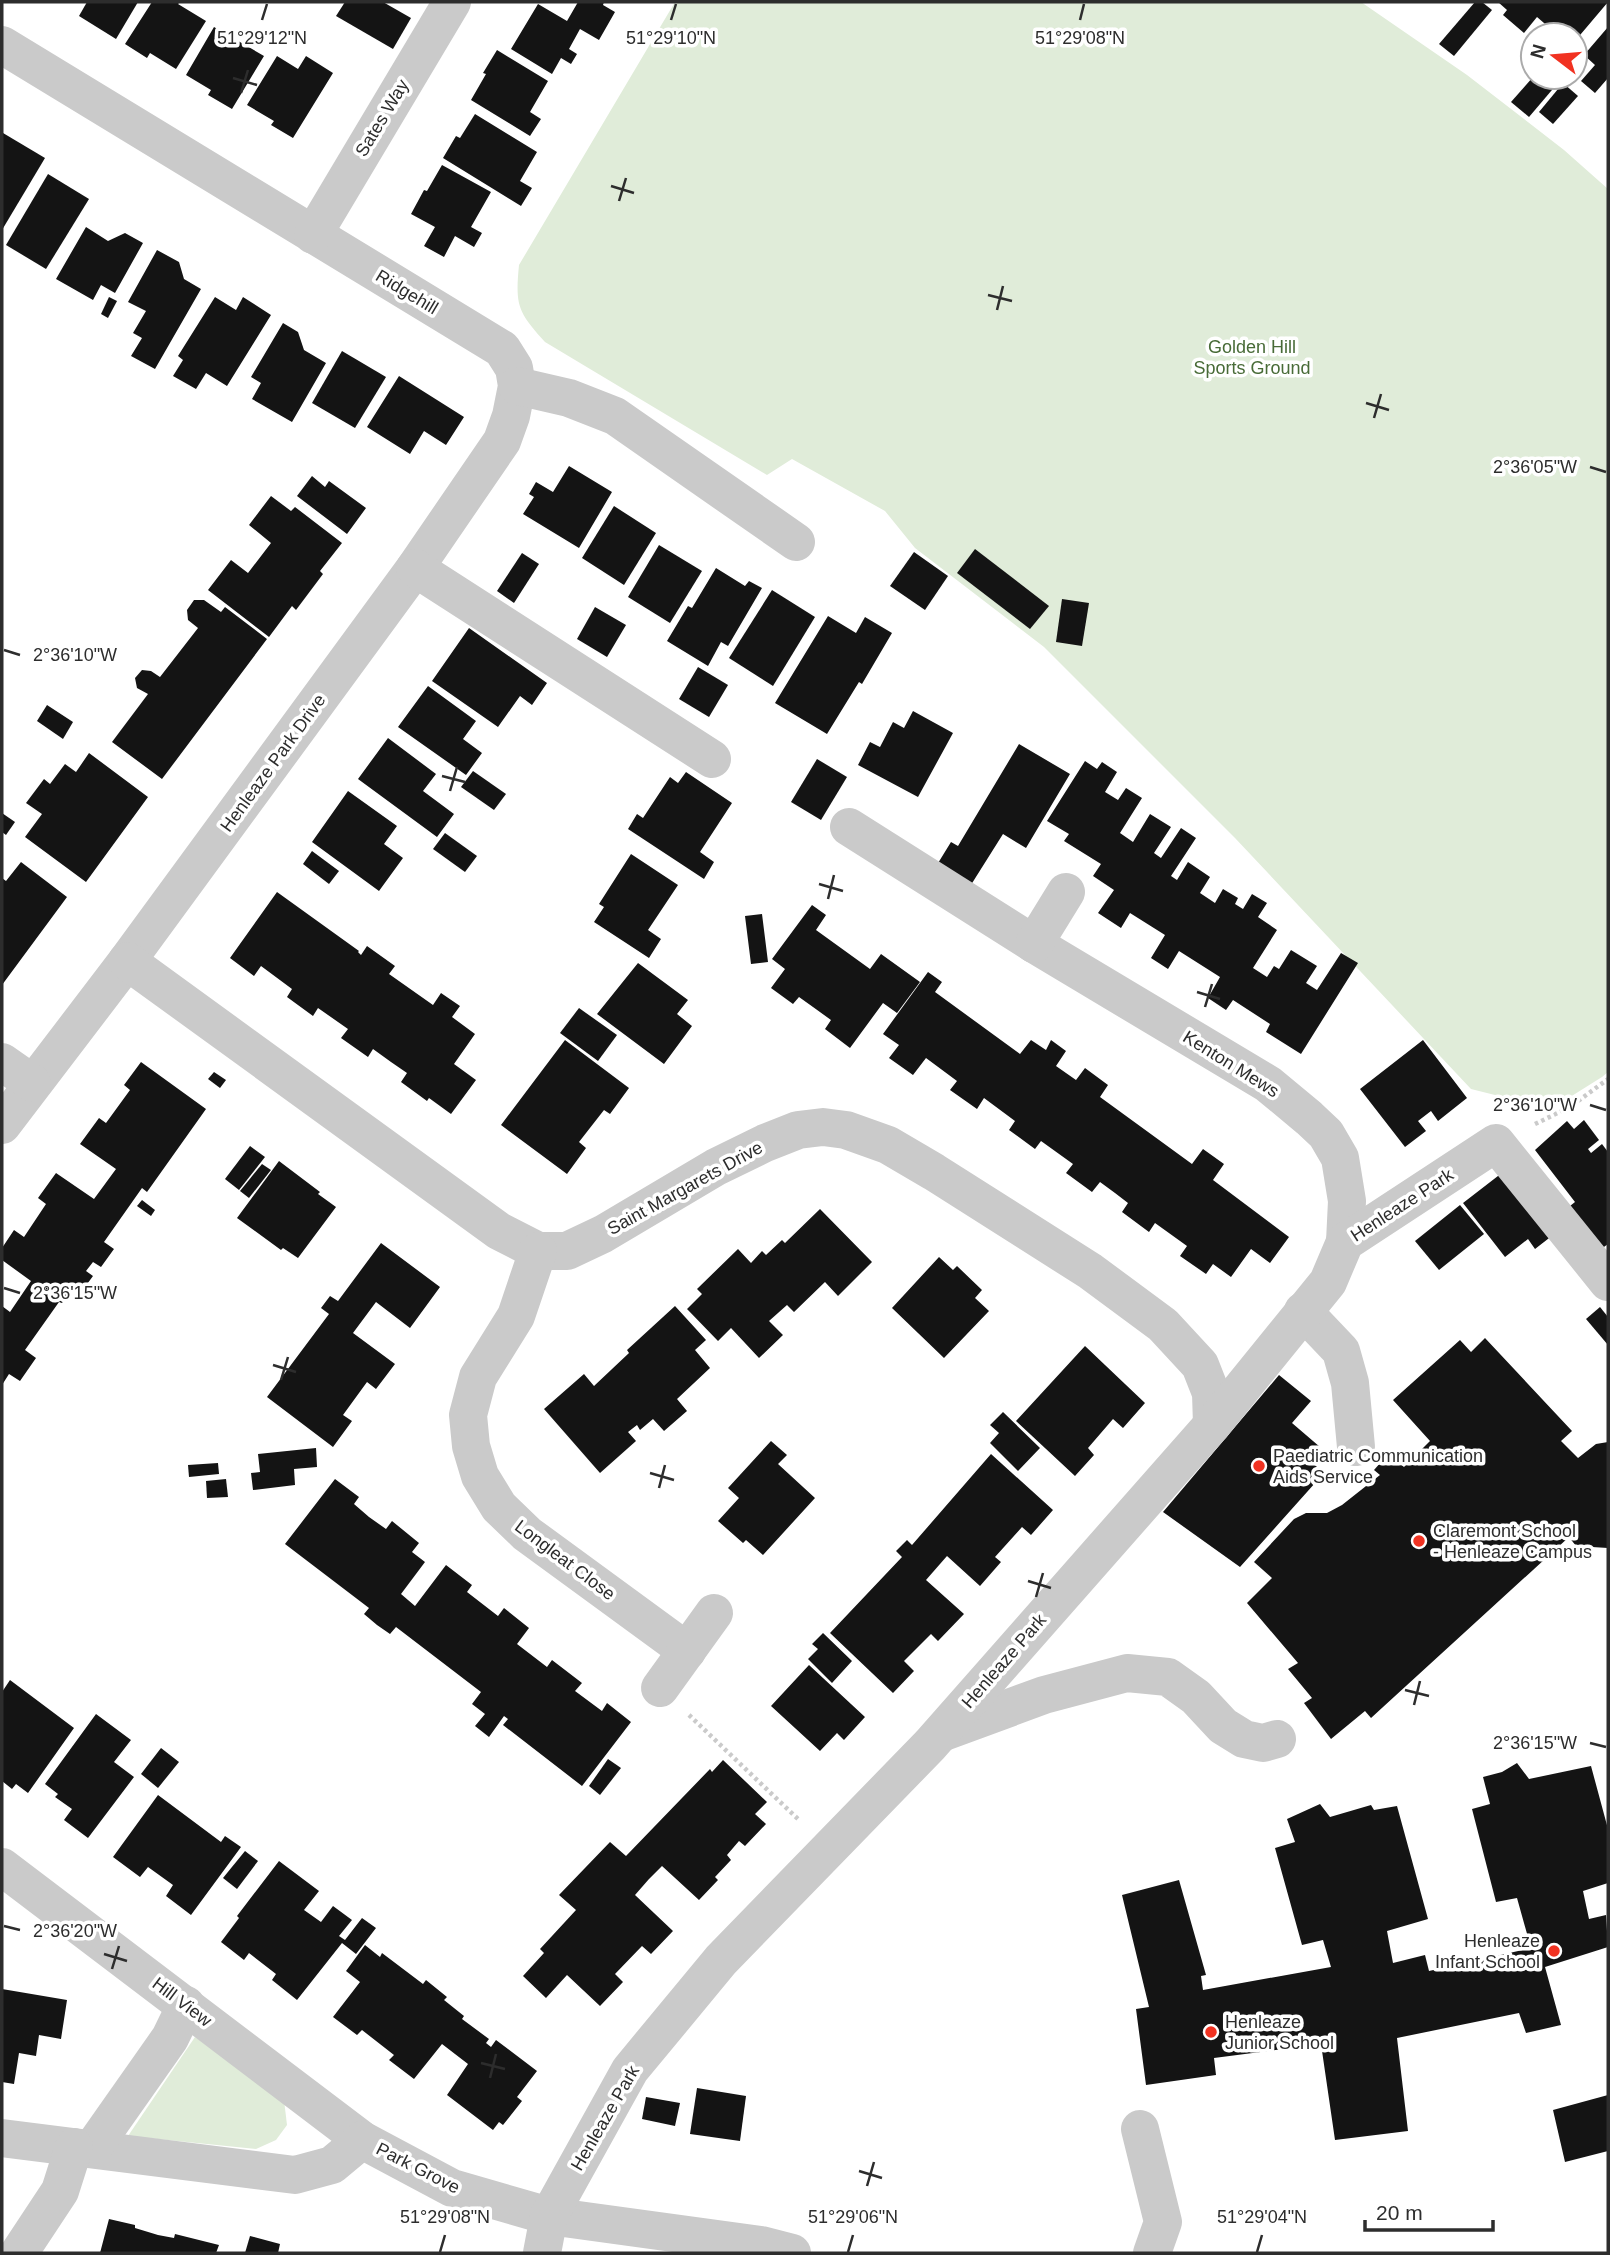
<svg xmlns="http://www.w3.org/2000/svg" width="1610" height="2255" font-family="Arial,sans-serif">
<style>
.green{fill:#e0ecd9}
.building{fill:#141414}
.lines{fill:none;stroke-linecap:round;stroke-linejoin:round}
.path{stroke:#cacaca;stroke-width:4.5;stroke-dasharray:3.5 3.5;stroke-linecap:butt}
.minor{stroke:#cacaca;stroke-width:38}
.ticks{fill:none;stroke:#2d2d2d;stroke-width:2.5}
.poi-dot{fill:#f13221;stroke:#fff;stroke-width:2.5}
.labels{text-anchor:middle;stroke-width:7;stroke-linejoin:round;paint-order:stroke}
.street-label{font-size:18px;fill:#2d2d2d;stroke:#fff}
.park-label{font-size:18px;fill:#486b37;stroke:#fff}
.poi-label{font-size:18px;fill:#2d2d2d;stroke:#fff;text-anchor:start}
.ticks-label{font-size:18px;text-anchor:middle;fill:#2d2d2d;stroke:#fff;stroke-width:7;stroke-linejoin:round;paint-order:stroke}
</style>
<rect width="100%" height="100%" fill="#fff"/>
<g class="green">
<path d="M 675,2 L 1361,2 L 1467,75 L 1564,150 L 1608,189 L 1608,1072 L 1602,1077 L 1551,1109 L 1471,1089 L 1235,838 L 1044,647 L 915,548 L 885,511 L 792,459 L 767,475 L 545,342 C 518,312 515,306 519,265 Z"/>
<polygon points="195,2037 284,2100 287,2125 276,2140 256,2149 128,2136"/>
</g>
<g class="building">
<polygon points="87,2 138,2 116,39 79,16"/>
<polygon points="152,2 180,2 178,4 206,21 176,69 150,53 147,58 125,44"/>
<polygon points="345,2 383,2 411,18 393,49 336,16"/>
<polygon points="578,2 604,2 603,5 615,12 599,40 580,29 569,49 577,54 571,64 561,58 552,74 511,49 538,4 567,21"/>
<polygon points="1475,2 1482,2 1492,10 1454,56 1439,44"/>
<polygon points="1498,2 1608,2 1575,41 1575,35 1558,35 1537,17 1524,33 1503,15 1507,10"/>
<polygon points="214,27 264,56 232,109 208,95 211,90 186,75"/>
<polygon points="1608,27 1608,78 1595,93 1581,81 1595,65 1584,55"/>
<polygon points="497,50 548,81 530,112 541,119 530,136 471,100 486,74 483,73"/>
<polygon points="277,56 298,69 306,56 333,73 293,138 271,125 274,121 247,105"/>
<polygon points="1533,77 1563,77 1529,117 1511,102"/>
<polygon points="1563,83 1578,96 1553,124 1539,112"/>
<polygon points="475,114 537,152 520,181 532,188 521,206 443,158 456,136 460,138"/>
<polygon points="3,133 45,158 2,230 2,135"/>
<polygon points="442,165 491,192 471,227 482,233 474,247 455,236 444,257 424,246 435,227 411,214 424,190 427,191"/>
<polygon points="48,174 89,199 46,269 6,245"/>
<polygon points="86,227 108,241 125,233 143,243 115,293 101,285 93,300 56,279"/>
<polygon points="157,250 179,262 184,279 201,289 155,369 131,356 142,338 133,333 146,311 128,302"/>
<polygon points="109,297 117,301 108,318 101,314"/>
<polygon points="215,297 236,310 243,297 271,315 227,386 206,373 196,389 173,376 183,360 178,356"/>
<polygon points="283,323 298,332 304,350 326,363 292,422 252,399 261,383 251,377"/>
<polygon points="342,351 386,377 355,428 312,403"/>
<polygon points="399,376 464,417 446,445 424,431 410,454 367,427"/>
<polygon points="569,466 612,492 579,548 523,514 534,497 529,494 536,482 553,492"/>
<polygon points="312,476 325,487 329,481 366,508 347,534 297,496"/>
<polygon points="271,496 291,511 295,507 342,543 320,571 323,574 296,610 292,606 269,637 208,590 231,560 248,573 271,543 249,525"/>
<polygon points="614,506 656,533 624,585 582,558"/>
<polygon points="659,545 702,571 670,623 628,597"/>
<polygon points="975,549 1049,606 1030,629 957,573"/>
<polygon points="914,552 948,576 925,610 890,586"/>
<polygon points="522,553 539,564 514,603 497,591"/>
<polygon points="716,568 745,586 749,581 762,588 728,646 721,642 708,666 667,641 688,606 692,608"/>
<polygon points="772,590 815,617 773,686 729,658"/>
<polygon points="1062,599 1089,603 1082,646 1056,642"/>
<polygon points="194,600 204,600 221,612 225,607 267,639 162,779 112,742 148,694 137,688 135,678 142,670 151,671 160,677 198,628 188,620 187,610"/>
<polygon points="595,607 626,625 607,657 577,639"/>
<polygon points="828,616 856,633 865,617 892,633 862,684 859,682 827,734 775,703"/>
<polygon points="469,628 547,683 532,705 520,696 498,727 432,681"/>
<polygon points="698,667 728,685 709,717 679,699"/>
<polygon points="428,686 476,721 463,739 482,753 466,775 398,727"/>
<polygon points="47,705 73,722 63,739 37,721"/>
<polygon points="913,711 953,733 918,797 858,765 870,742 880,747 893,722 904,728"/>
<polygon points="388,738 436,774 423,791 454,814 437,837 358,779"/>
<polygon points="1019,744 1070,774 1026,848 1003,834 969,888 935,868 951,842 958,846"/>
<polygon points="89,753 148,797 86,882 25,837 42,814 26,803 44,779 50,784 65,764 76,772"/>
<polygon points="817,759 847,777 821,820 791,802"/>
<polygon points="1085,761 1097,769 1102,762 1117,772 1105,792 1118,800 1126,788 1142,798 1120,833 1133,842 1150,814 1171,827 1154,853 1161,858 1181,828 1196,838 1171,876 1177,880 1188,862 1210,877 1200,893 1215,903 1223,889 1238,898 1235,904 1243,909 1252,894 1267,903 1258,917 1277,930 1253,968 1267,977 1274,966 1279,969 1291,950 1317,966 1306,983 1317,990 1341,953 1358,963 1301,1054 1266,1032 1270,1024 1233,1000 1226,1010 1208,998 1220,977 1179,951 1168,969 1151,958 1165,935 1130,913 1121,928 1098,913 1114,890 1093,876 1101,864 1064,841 1069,834 1047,821"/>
<polygon points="473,771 506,794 494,810 461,787"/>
<polygon points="686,772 732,803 700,852 714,862 704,879 628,829 637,814 643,818 670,777 678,783"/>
<polygon points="348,791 397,826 384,844 403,858 379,891 312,842"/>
<polygon points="2,813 15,822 6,835 2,832"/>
<polygon points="445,833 477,856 465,872 433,849"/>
<polygon points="312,851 339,871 329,884 303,864"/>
<polygon points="631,854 678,885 648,930 661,939 649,958 594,922 604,907 599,904"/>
<polygon points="21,862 67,897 2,985 2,878 6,881"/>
<polygon points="277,892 359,951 358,952 361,955 367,946 395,966 389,974 433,1005 441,993 460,1006 452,1017 475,1034 454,1064 476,1080 451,1114 429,1098 427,1101 401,1082 407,1073 391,1062 373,1049 368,1057 341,1038 348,1029 318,1008 313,1016 287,997 292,989 261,966 254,976 230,958"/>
<polygon points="812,905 826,915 816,930 870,969 881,954 920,982 897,1013 883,1003 850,1048 825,1029 831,1020 813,1007 799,997 793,1004 771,988 785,969 772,959"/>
<polygon points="762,914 768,962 751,964 745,916"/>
<polygon points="638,963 688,1000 677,1014 692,1026 664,1064 597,1014"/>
<polygon points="928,972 942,982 935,992 1020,1054 1031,1040 1046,1050 1051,1040 1066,1051 1056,1066 1076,1080 1085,1068 1108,1085 1100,1097 1192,1164 1203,1149 1224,1164 1213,1180 1289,1237 1270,1263 1251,1249 1231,1277 1213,1264 1206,1274 1180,1256 1187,1246 1155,1223 1149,1232 1122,1212 1128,1203 1115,1193 1100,1182 1092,1192 1066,1173 1073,1164 1041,1141 1035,1149 1009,1130 1015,1121 984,1098 977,1109 950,1090 957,1081 926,1058 913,1075 889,1058 899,1045 883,1034"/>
<polygon points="579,1008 617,1035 598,1061 560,1033"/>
<polygon points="565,1040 629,1088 610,1114 604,1110 579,1142 586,1148 567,1174 501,1125"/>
<polygon points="1423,1040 1467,1098 1438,1121 1431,1111 1418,1121 1426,1131 1405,1147 1360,1089"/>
<polygon points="141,1062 206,1109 147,1192 142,1188 104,1242 114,1249 101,1267 93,1262 86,1271 93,1276 82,1291 74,1286 62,1303 59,1302 25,1350 36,1358 20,1381 9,1374 2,1385 2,1306 10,1312 31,1281 2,1260 2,1248 14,1230 24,1237 46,1204 38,1198 56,1173 94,1199 116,1169 80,1144 99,1118 106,1123 130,1090 124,1085"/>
<polygon points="214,1072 226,1080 220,1088 208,1079"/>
<polygon points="1584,1120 1599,1140 1588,1149 1591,1153 1602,1144 1608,1152 1608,1244 1597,1252 1565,1210 1575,1202 1535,1150 1567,1121 1574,1129"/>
<polygon points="250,1146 265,1157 239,1190 225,1179"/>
<polygon points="279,1161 320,1192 318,1194 336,1207 298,1258 283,1248 281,1250 237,1218"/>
<polygon points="262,1164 271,1170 249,1198 240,1191"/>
<polygon points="1507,1169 1553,1235 1535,1249 1528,1239 1505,1257 1463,1203"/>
<polygon points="142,1200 155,1210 151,1216 137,1206"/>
<polygon points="1460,1205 1484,1234 1439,1270 1415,1241"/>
<polygon points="820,1209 872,1262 838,1296 825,1282 794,1312 787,1305 769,1321 783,1335 759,1358 731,1328 718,1341 687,1309 702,1294 697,1289 738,1249 751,1263 762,1251 766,1255 782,1240 785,1243"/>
<polygon points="381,1243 440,1287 410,1328 376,1302 353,1333 395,1364 376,1389 367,1382 343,1415 352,1421 333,1447 267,1397 329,1314 321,1308 330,1296 338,1301"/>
<polygon points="939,1257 953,1270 957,1266 982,1290 975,1298 989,1311 944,1358 892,1308"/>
<polygon points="675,1306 706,1340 695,1350 710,1368 677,1399 687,1411 664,1431 653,1419 640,1430 637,1425 628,1432 636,1441 600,1473 544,1409 584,1374 594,1386 629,1353 627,1350"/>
<polygon points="1600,1307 1608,1317 1608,1345 1586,1319"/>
<polygon points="1485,1338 1572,1431 1561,1441 1578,1458 1596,1444 1608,1442 1608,1548 1576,1546 1569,1537 1371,1718 1365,1711 1331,1739 1304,1703 1312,1698 1288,1669 1298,1663 1247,1603 1272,1578 1254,1562 1294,1519 1306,1513 1327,1513 1342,1505 1380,1475 1374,1470 1388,1454 1404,1467 1430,1441 1393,1400 1460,1340 1471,1352"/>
<polygon points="1085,1346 1145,1403 1123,1428 1113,1419 1088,1448 1094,1455 1075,1476 1016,1421"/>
<polygon points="1279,1375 1311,1401 1292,1423 1320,1447 1309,1460 1324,1473 1240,1567 1163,1512"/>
<polygon points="1003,1412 1040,1448 1018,1471 990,1443 999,1433 990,1425"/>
<polygon points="771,1441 787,1455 778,1464 815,1498 763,1555 746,1540 743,1543 718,1521 739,1498 728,1488"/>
<polygon points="316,1448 317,1467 294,1469 295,1485 253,1490 251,1473 260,1472 258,1454"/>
<polygon points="991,1454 1053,1510 1031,1535 1022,1527 995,1557 1001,1562 980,1586 947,1556 926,1580 964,1614 938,1641 931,1634 904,1661 914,1671 893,1693 830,1633 902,1557 896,1551 907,1540 912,1545"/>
<polygon points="218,1463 219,1474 189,1477 188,1465"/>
<polygon points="226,1479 228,1497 207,1498 206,1481"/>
<polygon points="335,1479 359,1497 354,1504 369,1517 386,1529 392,1521 419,1543 412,1552 425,1562 401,1594 415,1606 446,1565 472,1585 467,1592 498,1616 504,1608 529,1628 517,1644 547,1667 552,1660 582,1683 575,1691 602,1711 607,1703 631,1722 582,1786 503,1725 508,1719 504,1716 489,1737 475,1726 485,1714 472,1704 481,1692 396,1627 390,1634 377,1625 364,1614 369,1608 285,1544"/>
<polygon points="823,1633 852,1661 832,1683 808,1659 818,1649 812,1644"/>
<polygon points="809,1665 865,1717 844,1740 837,1733 820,1751 771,1706"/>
<polygon points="10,1680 74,1728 28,1793 16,1784 12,1789 2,1781 2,1692"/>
<polygon points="96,1714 131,1740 114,1762 134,1777 88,1838 64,1820 72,1809 55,1797 58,1794 45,1784"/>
<polygon points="161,1748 179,1762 158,1788 141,1774"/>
<polygon points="608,1759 621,1768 600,1795 589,1786"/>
<polygon points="723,1760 767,1802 755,1814 766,1824 745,1846 739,1841 727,1855 731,1860 715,1877 718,1880 699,1900 662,1866 649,1879 635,1895 673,1931 651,1954 642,1946 615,1974 623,1982 600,2006 567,1975 546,1998 523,1976 544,1953 540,1949 576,1910 559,1895 610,1842 626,1856 710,1769 712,1772"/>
<polygon points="1517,1763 1529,1779 1591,1766 1608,1829 1608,1883 1583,1891 1589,1919 1606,1915 1608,1947 1545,1967 1561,2025 1526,2033 1519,2013 1397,2038 1408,2131 1335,2140 1321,2044 1214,2058 1216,2075 1146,2085 1136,2009 1149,2007 1122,1895 1179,1880 1206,1975 1201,1976 1203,1990 1331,1967 1323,1940 1302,1945 1275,1848 1295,1842 1287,1819 1320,1804 1330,1817 1371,1805 1374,1810 1397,1806 1428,1919 1387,1931 1393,1963 1425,1955 1429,1971 1531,1948 1517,1898 1496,1902 1472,1809 1490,1804 1483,1777 1502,1772"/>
<polygon points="158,1795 221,1842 225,1836 241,1847 191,1915 166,1896 173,1885 148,1867 140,1877 113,1857"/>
<polygon points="245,1851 258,1861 237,1889 223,1878"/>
<polygon points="279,1861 319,1891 304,1910 321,1922 333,1906 352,1920 339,1936 345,1940 362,1918 376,1928 356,1954 342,1943 297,2000 272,1980 276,1974 249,1953 244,1960 221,1942 239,1918 237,1916"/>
<polygon points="365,1945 380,1957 382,1953 423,1984 426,1980 447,1997 444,2000 464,2016 462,2019 489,2039 486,2043 491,2047 496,2040 537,2071 517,2097 522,2101 503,2125 499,2122 493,2130 447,2095 468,2064 442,2044 414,2079 389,2060 394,2055 362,2030 357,2035 333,2017 360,1982 346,1971"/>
<polygon points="2,1989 67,2000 61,2039 39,2035 36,2056 19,2053 14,2084 2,2082"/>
<polygon points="697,2088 746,2096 740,2141 690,2134"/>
<polygon points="1608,2095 1608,2151 1565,2162 1553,2110"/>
<polygon points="646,2097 680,2103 675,2126 642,2119"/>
<polygon points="109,2219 135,2225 135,2228 158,2235 174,2238 175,2234 219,2245 216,2253 100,2253"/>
<polygon points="250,2236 280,2244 278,2253 245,2253"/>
</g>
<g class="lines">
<g class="path">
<polyline points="1535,1124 1570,1107 1608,1079"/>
<polyline points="689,1715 799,1820"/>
</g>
<g class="minor">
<polyline points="2,45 502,349 514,368 517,386 511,416 502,441 415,568 127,961 2,1125"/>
<polyline points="313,235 452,2"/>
<polyline points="517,386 569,398 615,416 796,542"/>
<polyline points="415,568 712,759"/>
<polyline points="849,827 1034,944 1268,1084 1309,1118 1326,1134 1340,1158 1347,1201 1345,1242"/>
<polyline points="1034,944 1066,892"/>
<polyline points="127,961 499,1231 538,1251 567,1251 603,1234 716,1167 765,1143 798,1130 823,1127 846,1130 888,1145 934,1172 1090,1271 1163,1325 1200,1365 1211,1393 1212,1425"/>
<polyline points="2,1062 32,1083"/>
<polyline points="538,1251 516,1316 478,1377 468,1415 471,1446 480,1476 499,1507 527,1534 687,1651"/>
<polyline points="1303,1311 1341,1351 1350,1383 1356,1447"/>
<polyline points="660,1688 714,1613"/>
<polyline points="944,1732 1044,1695 1127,1673 1168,1677 1196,1697 1223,1726 1244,1739 1263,1743 1277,1739"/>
<polyline points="2,1867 362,2140 452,2188 549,2216 761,2245 792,2253"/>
<polyline points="1140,2129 1163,2222 1152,2253"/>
<polyline points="2,2138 295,2175 332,2165 362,2140"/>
<polyline points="92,2149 170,2038 186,2005"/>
<polyline points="19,2253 60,2191 74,2147"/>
<polyline points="542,2253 549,2216 630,2070 721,1960 930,1745 1212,1425 1328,1282 1345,1242 1496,1143 1608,1282"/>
</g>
</g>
<path class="ticks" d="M 262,20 L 267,4M 671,20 L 676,4M 1080,20 L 1084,4M 233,78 L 257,85M 241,93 L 248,70M 611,186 L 634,193M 619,201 L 626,178M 988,295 L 1012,301M 997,310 L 1003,286M 1366,403 L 1389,410M 1374,418 L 1381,394M 1590,467 L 1606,472M 4,650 L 20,655M 442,776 L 465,782M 450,791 L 457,767M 819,884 L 843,891M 828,899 L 834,875M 1197,992 L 1220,999M 1205,1007 L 1212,984M 1590,1105 L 1606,1110M 4,1288 L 20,1293M 273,1365 L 296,1372M 281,1380 L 288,1357M 650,1473 L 674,1480M 659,1488 L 665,1465M 1028,1581 L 1051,1588M 1036,1597 L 1043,1573M 1405,1690 L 1429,1696M 1414,1705 L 1420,1681M 1590,1743 L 1606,1747M 4,1926 L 20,1930M 104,1954 L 127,1961M 112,1969 L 119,1946M 481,2063 L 505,2069M 490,2078 L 496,2054M 859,2171 L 882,2178M 867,2186 L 874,2162M 440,2252 L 445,2235M 848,2252 L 853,2235M 1257,2252 L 1262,2235"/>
<g class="poi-dot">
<circle cx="1259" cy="1466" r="7"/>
<circle cx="1419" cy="1541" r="7"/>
<circle cx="1554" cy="1951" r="7"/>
<circle cx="1211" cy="2032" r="7"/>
</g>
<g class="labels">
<g class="street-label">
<text transform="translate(382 118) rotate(-59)" y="6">Sates Way</text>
<text transform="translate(407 292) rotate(31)" y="6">Ridgehill</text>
<text transform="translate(273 763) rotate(-54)" y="6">Henleaze Park Drive</text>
<text transform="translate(1231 1064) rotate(32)" y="6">Kenton Mews</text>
<text transform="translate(685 1188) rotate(-29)" y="6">Saint Margarets Drive</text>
<text transform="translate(1402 1205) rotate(-33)" y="6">Henleaze Park</text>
<text transform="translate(565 1560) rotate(37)" y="6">Longleat Close</text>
<text transform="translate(1004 1661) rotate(-49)" y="6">Henleaze Park</text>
<text transform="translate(182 2002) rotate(37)" y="6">Hill View</text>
<text transform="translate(605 2118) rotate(-60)" y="6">Henleaze Park</text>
<text transform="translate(418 2168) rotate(27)" y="6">Park Grove</text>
</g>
<g class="park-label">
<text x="1252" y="353">Golden Hill<tspan x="1252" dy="21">Sports Ground</tspan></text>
</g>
<g class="poi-label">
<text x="1273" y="1462">Paediatric Communication<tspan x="1273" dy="21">Aids Service</tspan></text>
<text x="1433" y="1537">Claremont School<tspan x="1433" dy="21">- Henleaze Campus</tspan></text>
<text x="1540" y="1947" text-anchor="end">Henleaze<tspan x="1540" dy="21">Infant School</tspan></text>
<text x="1225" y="2028">Henleaze<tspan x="1225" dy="21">Junior School</tspan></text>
</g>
</g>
<g class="ticks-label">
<text x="262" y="44">51°29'12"N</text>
<text x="671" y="44">51°29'10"N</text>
<text x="1080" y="44">51°29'08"N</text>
<text x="1535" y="473">2°36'05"W</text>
<text x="75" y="661">2°36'10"W</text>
<text x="1535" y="1111">2°36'10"W</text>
<text x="75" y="1299">2°36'15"W</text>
<text x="1535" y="1749">2°36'15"W</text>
<text x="75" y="1937">2°36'20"W</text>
<text x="445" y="2223">51°29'08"N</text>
<text x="853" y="2223">51°29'06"N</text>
<text x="1262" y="2223">51°29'04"N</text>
</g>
<rect width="1610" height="2255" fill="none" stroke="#2d2d2d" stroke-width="7"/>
<g transform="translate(1554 56) rotate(286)"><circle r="33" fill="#ffffff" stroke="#ababab" stroke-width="2"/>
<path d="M0-5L12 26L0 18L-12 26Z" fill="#f13221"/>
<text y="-10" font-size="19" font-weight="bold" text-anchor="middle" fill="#2d2d2d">N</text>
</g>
<path d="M1365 2220v10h128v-10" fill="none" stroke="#2d2d2d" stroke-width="3.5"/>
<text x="1376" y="2220" font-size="21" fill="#2d2d2d" stroke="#ffffff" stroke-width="5" paint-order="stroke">20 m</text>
</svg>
